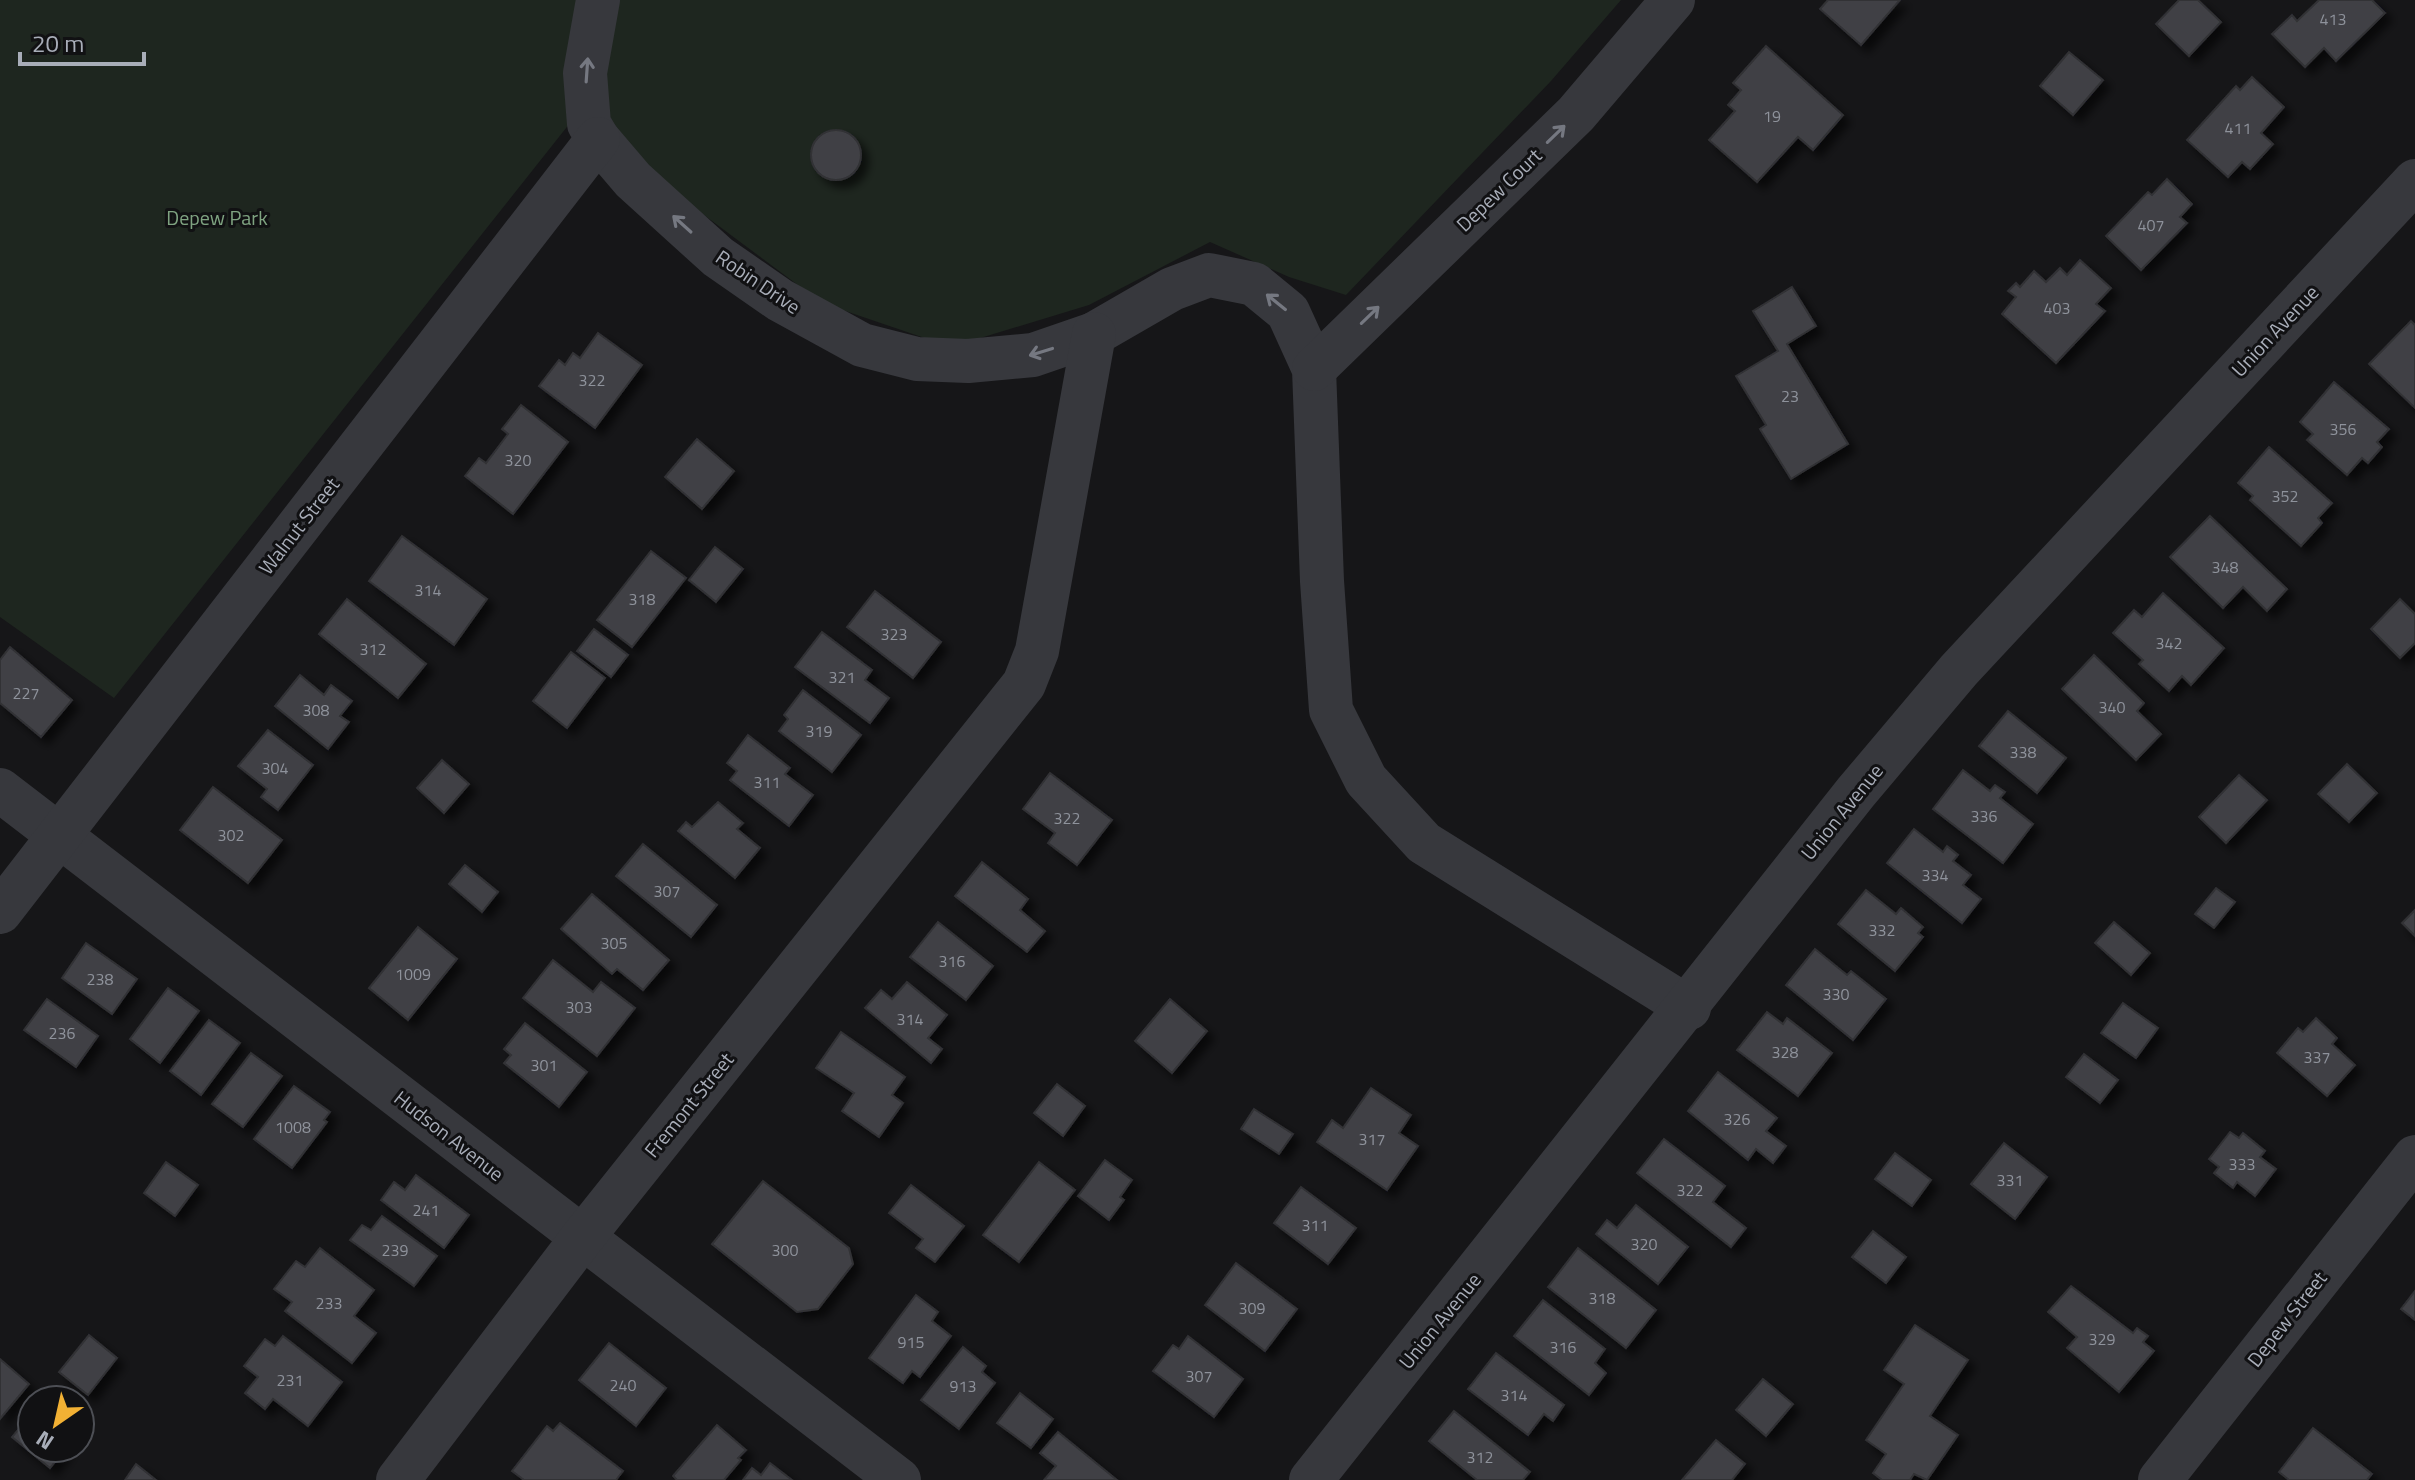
<svg xmlns="http://www.w3.org/2000/svg" width="2415" height="1480" font-family="'Titillium Web',sans-serif">
<style>
.green{fill:#1e261f}
.building{fill:#404145;stroke:#303034;stroke-width:2;filter:url(#shadow)}
.lines{fill:none;stroke-linecap:round;stroke-linejoin:round}
.minor{stroke:#37383d;stroke-width:44}
.oneway{stroke:#757881}
.labels{text-anchor:middle;stroke-width:6;stroke-linejoin:round;paint-order:stroke}
.number-label{font-size:16px;fill:#8e929b}
.street-label{font-size:20px;fill:#a8adb8;stroke:#111113}
.park-label{font-size:20px;fill:#7fa381;stroke:#111113}
</style>
<defs>
<filter id="shadow"><feDropShadow dx="7" dy="7" stdDeviation="4" flood-color="#0009"/></filter>
</defs>
<rect width="100%" height="100%" fill="#161618"/>
<polygon class="green" points="0,0 1621,0 1551,81 1346,295 1289,277 1210,242 1089,305 951,347 822,303 574,118 114,698 0,617"/>
<g class="building">
<polygon points="1828,0 1900,0 1861,45 1820,9"/>
<polygon points="2179,0 2198,0 2221,22 2189,56 2156,24"/>
<polygon points="2319,0 2372,0 2385,13 2336,61 2324,48 2305,67 2272,34 2292,15 2297,21"/>
<polygon points="1766,46 1843,115 1813,150 1798,137 1757,182 1709,140 1735,111 1728,105 1741,90 1733,83"/>
<polygon points="2069,52 2103,80 2073,115 2040,86"/>
<polygon points="2252,77 2284,107 2261,133 2273,144 2250,169 2242,162 2228,177 2187,140 2236,86 2240,90"/>
<circle cx="836" cy="155" r="25"/>
<polygon points="2167,179 2192,204 2180,217 2187,223 2141,270 2106,236 2148,192 2152,195"/>
<polygon points="2080,260 2111,288 2096,304 2105,311 2056,363 2002,314 2016,297 2008,291 2016,283 2020,287 2034,271 2046,282 2060,268 2067,275"/>
<polygon points="1792,287 1816,326 1787,344 1848,444 1791,479 1760,429 1766,425 1736,376 1778,351 1753,311"/>
<polygon points="2411,321 2415,325 2415,408 2369,364"/>
<polygon points="598,333 642,365 595,428 539,386 559,360 565,365 573,353 580,358"/>
<polygon points="2334,382 2389,429 2377,442 2382,447 2368,463 2362,458 2347,475 2307,440 2313,434 2300,422"/>
<polygon points="521,405 568,442 513,514 465,476 479,458 486,463 508,434 502,429"/>
<polygon points="697,439 734,471 702,509 665,477"/>
<polygon points="2269,447 2332,503 2318,518 2322,523 2301,546 2250,500 2253,496 2238,483"/>
<polygon points="2210,516 2287,589 2267,611 2243,587 2223,608 2170,557"/>
<polygon points="402,536 487,599 454,645 369,581"/>
<polygon points="715,547 743,569 716,602 689,580"/>
<polygon points="651,551 686,578 632,647 597,620"/>
<polygon points="875,591 941,642 913,678 847,627"/>
<polygon points="2163,593 2224,648 2191,685 2182,676 2169,691 2139,664 2143,660 2113,633 2134,610 2142,617"/>
<polygon points="347,599 426,664 398,698 319,634"/>
<polygon points="2400,599 2415,614 2415,643 2400,658 2371,629"/>
<polygon points="594,629 628,655 611,677 577,651"/>
<polygon points="822,632 872,670 865,680 889,698 870,723 795,667"/>
<polygon points="10,647 72,700 41,737 0,703 0,660"/>
<polygon points="571,652 605,678 567,728 533,701"/>
<polygon points="2094,655 2144,703 2137,711 2161,734 2136,760 2062,689"/>
<polygon points="300,675 324,695 331,685 352,701 340,716 349,722 328,749 275,706"/>
<polygon points="803,690 861,735 832,772 779,731 788,719 784,715"/>
<polygon points="2008,711 2066,758 2037,793 1979,746"/>
<polygon points="268,730 313,765 278,810 261,797 267,789 238,766"/>
<polygon points="748,735 790,768 785,774 813,795 789,826 730,780 737,771 727,763"/>
<polygon points="442,760 469,784 444,813 417,788"/>
<polygon points="2347,764 2377,793 2349,822 2318,794"/>
<polygon points="1963,770 1990,791 1995,785 2005,792 2000,798 2033,824 2003,863 1933,809"/>
<polygon points="1050,773 1112,820 1077,865 1048,843 1055,833 1023,809"/>
<polygon points="2239,775 2267,800 2226,843 2199,817"/>
<polygon points="213,787 282,840 248,883 180,830"/>
<polygon points="718,802 743,823 737,829 760,848 735,878 678,831 686,822 692,827"/>
<polygon points="1914,829 1943,852 1947,846 1958,855 1953,861 1971,875 1963,885 1981,899 1962,923 1887,863"/>
<polygon points="643,844 717,905 691,937 616,876"/>
<polygon points="982,862 1028,899 1020,910 1045,931 1027,952 955,896"/>
<polygon points="465,865 498,892 482,912 449,884"/>
<polygon points="2216,888 2235,902 2214,928 2195,914"/>
<polygon points="1866,890 1896,914 1901,908 1923,927 1918,933 1923,937 1895,971 1838,924"/>
<polygon points="592,894 669,960 643,990 617,969 612,974 561,929"/>
<polygon points="2415,910 2415,936 2402,923"/>
<polygon points="938,922 993,966 966,1000 910,957"/>
<polygon points="2114,922 2150,953 2131,975 2095,943"/>
<polygon points="418,927 457,959 408,1020 369,988"/>
<polygon points="86,943 137,979 112,1014 62,978"/>
<polygon points="1815,949 1847,975 1851,971 1886,999 1853,1040 1786,985"/>
<polygon points="553,960 593,992 601,982 635,1008 597,1056 523,998"/>
<polygon points="907,982 947,1015 928,1038 942,1049 931,1063 865,1008 881,990 892,999"/>
<polygon points="168,988 199,1011 160,1063 130,1039"/>
<polygon points="47,999 98,1036 76,1067 24,1030"/>
<polygon points="1170,999 1207,1031 1172,1073 1135,1041"/>
<polygon points="2123,1003 2158,1028 2136,1058 2101,1033"/>
<polygon points="1767,1012 1783,1024 1787,1018 1832,1053 1798,1096 1737,1050"/>
<polygon points="2316,1018 2337,1038 2332,1044 2355,1065 2327,1096 2277,1053 2298,1028 2303,1032"/>
<polygon points="209,1020 240,1043 201,1095 170,1071"/>
<polygon points="525,1023 587,1072 559,1107 504,1063 511,1055 504,1049"/>
<polygon points="841,1032 905,1077 892,1095 903,1103 879,1137 842,1111 854,1093 816,1068"/>
<polygon points="251,1053 282,1076 243,1127 212,1104"/>
<polygon points="2084,1054 2118,1080 2100,1103 2066,1077"/>
<polygon points="1718,1072 1777,1118 1766,1131 1786,1146 1773,1163 1756,1149 1748,1160 1688,1111"/>
<polygon points="1057,1084 1085,1106 1063,1136 1034,1113"/>
<polygon points="294,1086 330,1112 324,1120 327,1122 292,1168 254,1139"/>
<polygon points="1371,1088 1411,1115 1399,1133 1418,1146 1387,1190 1317,1142 1332,1120 1343,1128"/>
<polygon points="1254,1109 1293,1134 1279,1154 1241,1129"/>
<polygon points="2230,1132 2239,1138 2243,1133 2265,1151 2260,1157 2276,1169 2255,1196 2237,1182 2233,1188 2214,1173 2219,1167 2209,1159"/>
<polygon points="1664,1139 1725,1186 1713,1202 1746,1228 1731,1247 1637,1173"/>
<polygon points="2004,1143 2047,1177 2015,1219 1971,1184"/>
<polygon points="1895,1153 1931,1180 1912,1206 1875,1179"/>
<polygon points="1105,1160 1132,1180 1120,1197 1124,1200 1109,1220 1078,1196"/>
<polygon points="166,1162 198,1185 175,1216 144,1193"/>
<polygon points="1039,1162 1075,1190 1019,1262 983,1235"/>
<polygon points="416,1175 469,1215 444,1248 381,1200 394,1182 405,1190"/>
<polygon points="763,1181 849,1248 853,1264 818,1309 797,1312 712,1244"/>
<polygon points="911,1185 964,1226 935,1262 916,1248 923,1239 889,1213"/>
<polygon points="1301,1187 1356,1228 1328,1264 1274,1223"/>
<polygon points="1636,1205 1688,1247 1658,1284 1596,1234 1607,1220 1617,1228"/>
<polygon points="382,1216 437,1256 414,1286 350,1240 362,1225 371,1230"/>
<polygon points="1873,1231 1906,1257 1886,1283 1852,1257"/>
<polygon points="320,1248 374,1290 354,1316 376,1333 352,1363 285,1311 292,1302 274,1289 296,1261 305,1267"/>
<polygon points="1578,1248 1656,1310 1626,1348 1548,1287"/>
<polygon points="1236,1263 1297,1309 1265,1351 1205,1305"/>
<polygon points="2071,1286 2133,1333 2137,1328 2148,1336 2143,1342 2154,1351 2119,1392 2067,1348 2077,1337 2048,1312"/>
<polygon points="2415,1291 2415,1320 2401,1309"/>
<polygon points="916,1295 938,1312 932,1321 951,1336 920,1377 912,1371 903,1383 869,1358"/>
<polygon points="1543,1300 1605,1349 1595,1363 1606,1373 1589,1395 1514,1336"/>
<polygon points="1915,1325 1968,1360 1930,1416 1958,1435 1927,1480 1914,1474 1910,1480 1882,1480 1873,1473 1886,1454 1866,1440 1904,1384 1884,1370"/>
<polygon points="89,1335 117,1358 88,1395 59,1372"/>
<polygon points="283,1336 342,1382 308,1426 273,1399 265,1409 245,1393 258,1377 244,1366 265,1339 275,1346"/>
<polygon points="1188,1336 1243,1379 1214,1417 1153,1371 1173,1345 1179,1349"/>
<polygon points="609,1343 666,1388 636,1426 579,1380"/>
<polygon points="963,1347 986,1366 982,1372 995,1383 959,1429 921,1400"/>
<polygon points="1496,1353 1564,1405 1553,1421 1544,1414 1528,1435 1468,1389"/>
<polygon points="0,1359 29,1384 0,1419"/>
<polygon points="1763,1379 1793,1404 1766,1436 1736,1410"/>
<polygon points="1020,1393 1053,1419 1031,1448 997,1423"/>
<polygon points="1454,1411 1530,1472 1523,1480 1477,1480 1429,1441"/>
<polygon points="32,1413 32,1448 66,1448 50,1468 12,1437"/>
<polygon points="560,1423 623,1471 616,1480 524,1480 512,1471 547,1426 553,1431"/>
<polygon points="717,1425 746,1450 738,1458 741,1460 724,1480 677,1480 673,1476"/>
<polygon points="2313,1428 2372,1474 2367,1480 2289,1480 2279,1472"/>
<polygon points="1058,1432 1117,1480 1044,1480 1056,1466 1040,1453"/>
<polygon points="1716,1440 1745,1464 1732,1480 1682,1480"/>
<polygon points="770,1463 792,1480 743,1480 752,1468 761,1475"/>
<polygon points="136,1464 156,1480 125,1480"/>
</g>
<g class="lines">
<g class="minor">
<polyline points="598,0 585,73 589,124 598,139 633,180 718,257 780,300 862,345 917,359 968,361 1033,355 1094,334 1172,289 1209,275 1254,284 1288,312 1314,369 1322,581 1331,710 1366,780 1424,843 1689,1008"/>
<polyline points="1314,369 1576,114 1673,0"/>
<polyline points="0,790 899,1480"/>
<polyline points="0,912 598,139"/>
<polyline points="398,1480 582,1238 1024,684 1037,651 1094,334"/>
<polyline points="1311,1480 1856,792 1959,670 2415,181"/>
<polyline points="2160,1480 2415,1157"/>
</g>
</g>
<defs><path id="oneway-shaft" d="M-6 0H5M1.5-3L5.5 0L1.5 3" fill="none" stroke-width="1.6" stroke-linecap="round" stroke-linejoin="round" transform="scale(2)"/></defs>
<g class="oneway">
<use href="#oneway-shaft" transform="translate(587 70) rotate(-86)"/>
<use href="#oneway-shaft" transform="translate(1556 134) rotate(-44)"/>
<use href="#oneway-shaft" transform="translate(682 224) rotate(-138)"/>
<use href="#oneway-shaft" transform="translate(1276 302) rotate(-141)"/>
<use href="#oneway-shaft" transform="translate(1370 315) rotate(-44)"/>
<use href="#oneway-shaft" transform="translate(1041 352) rotate(163)"/>
</g>
<g class="labels">
<g class="number-label">
<text x="2333" y="25">413</text>
<text x="1772" y="122">19</text>
<text x="2238" y="134">411</text>
<text x="2151" y="231">407</text>
<text x="2057" y="314">403</text>
<text x="592" y="386">322</text>
<text x="1790" y="402">23</text>
<text x="2343" y="435">356</text>
<text x="518" y="466">320</text>
<text x="2285" y="502">352</text>
<text x="2225" y="573">348</text>
<text x="428" y="596">314</text>
<text x="642" y="605">318</text>
<text x="894" y="640">323</text>
<text x="2169" y="649">342</text>
<text x="373" y="655">312</text>
<text x="842" y="683">321</text>
<text x="26" y="699">227</text>
<text x="2112" y="713">340</text>
<text x="316" y="716">308</text>
<text x="819" y="737">319</text>
<text x="2023" y="758">338</text>
<text x="275" y="774">304</text>
<text x="767" y="788">311</text>
<text x="1984" y="822">336</text>
<text x="1067" y="824">322</text>
<text x="231" y="841">302</text>
<text x="1935" y="881">334</text>
<text x="667" y="897">307</text>
<text x="1882" y="936">332</text>
<text x="614" y="949">305</text>
<text x="952" y="967">316</text>
<text x="413" y="980">1009</text>
<text x="100" y="985">238</text>
<text x="1836" y="1000">330</text>
<text x="579" y="1013">303</text>
<text x="910" y="1025">314</text>
<text x="62" y="1039">236</text>
<text x="1785" y="1058">328</text>
<text x="2317" y="1063">337</text>
<text x="544" y="1071">301</text>
<text x="1737" y="1125">326</text>
<text x="293" y="1133">1008</text>
<text x="1372" y="1145">317</text>
<text x="2242" y="1170">333</text>
<text x="2010" y="1186">331</text>
<text x="1690" y="1196">322</text>
<text x="426" y="1216">241</text>
<text x="1315" y="1231">311</text>
<text x="1644" y="1250">320</text>
<text x="395" y="1256">239</text>
<text x="785" y="1256">300</text>
<text x="1602" y="1304">318</text>
<text x="329" y="1309">233</text>
<text x="1252" y="1314">309</text>
<text x="2102" y="1345">329</text>
<text x="911" y="1348">915</text>
<text x="1563" y="1353">316</text>
<text x="1199" y="1382">307</text>
<text x="290" y="1386">231</text>
<text x="623" y="1391">240</text>
<text x="963" y="1392">913</text>
<text x="1514" y="1401">314</text>
<text x="1480" y="1463">312</text>
</g>
<g class="street-label">
<text transform="translate(1499 190) rotate(-44)" y="7">Depew Court</text>
<text transform="translate(758 282) rotate(34)" y="7">Robin Drive</text>
<text transform="translate(2275 331) rotate(-47)" y="7">Union Avenue</text>
<text transform="translate(299 526) rotate(-52)" y="7">Walnut Street</text>
<text transform="translate(1842 812) rotate(-51)" y="7">Union Avenue</text>
<text transform="translate(689 1105) rotate(-51)" y="7">Fremont Street</text>
<text transform="translate(449 1136) rotate(38)" y="7">Hudson Avenue</text>
<text transform="translate(2287 1319) rotate(-52)" y="7">Depew Street</text>
<text transform="translate(1440 1321) rotate(-51)" y="7">Union Avenue</text>
</g>
<g class="park-label">
<text x="217" y="225">Depew Park</text>
</g>
</g>
<g transform="translate(56 1424) rotate(214)"><circle r="38" fill="#111113" stroke="#4d4f55" stroke-width="2"/>
<path d="M0-6L14 30L0 20L-14 30Z" fill="#f2b134"/>
<text y="-12" font-size="22" font-weight="bold" text-anchor="middle" fill="#a8adb8">N</text>
</g>
<path d="M20 52v12h124v-12" fill="none" stroke="#a8adb8" stroke-width="4"/>
<text x="32" y="52" font-size="24" fill="#a8adb8" stroke="#111113" stroke-width="6" paint-order="stroke">20 m</text>
</svg>
